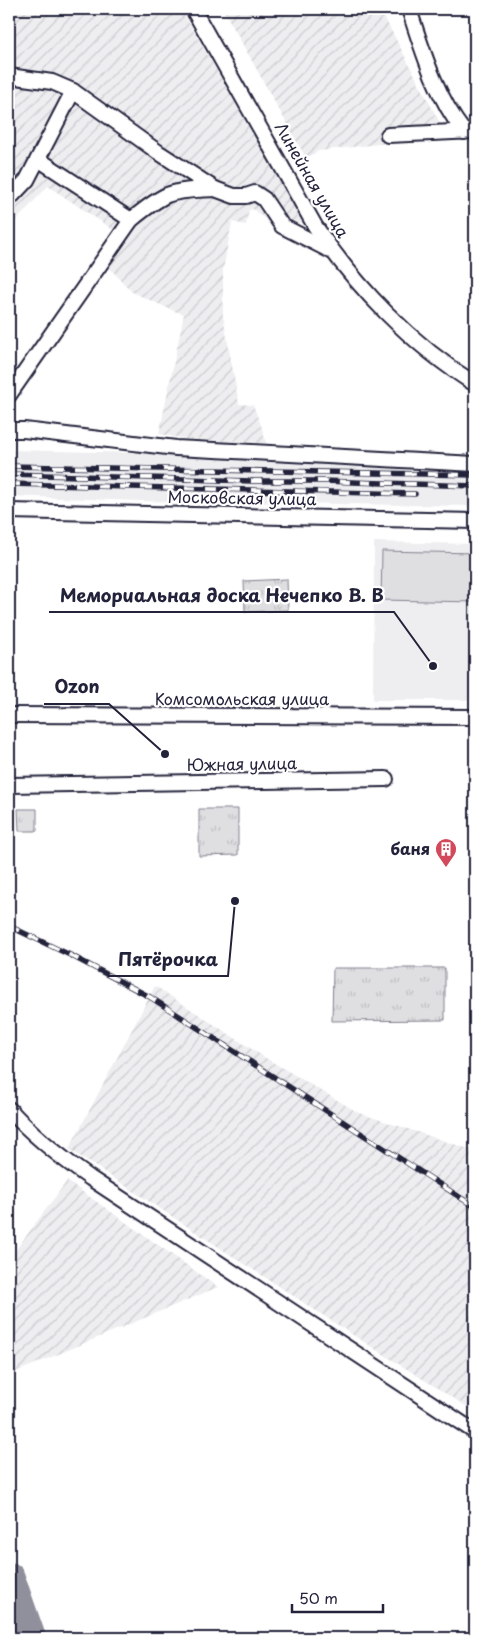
<svg xmlns="http://www.w3.org/2000/svg" width="484" height="1647" font-family="'Playpen Sans',sans-serif">
<style>
.built{fill:#eeeef1}
.industrial{fill:url(#industrial-furrows)}
.park{fill:url(#park-tufts);stroke:#80808e}
.garden{fill:#dfdfe2;stroke:#80808e}
.lines{fill:none;stroke-linecap:round;stroke-linejoin:round}
.taxiway{stroke:#90909d;stroke-width:32}
.minor-casing{stroke:#22223b;stroke-width:18}
.minor{stroke:#fff;stroke-width:14}
.rail-casing{stroke:#22223b;stroke-width:5.5}
.rail{stroke:#fff;stroke-width:4;stroke-dasharray:11;stroke-linecap:butt}
.labels{text-anchor:middle;stroke-width:4.5;stroke-linejoin:round;paint-order:stroke}
.street-label{font-size:16px;fill:#22223b;stroke:#fff}
.poi-label{font-size:16px;font-weight:bold;fill:#22223b;stroke:#fff;text-anchor:end}
.leader{fill:none;stroke:#22223b;stroke-width:2}
.callout-dot{fill:#22223b;stroke:#fff;stroke-width:2}
.callout-label{font-size:18px;text-anchor:middle;font-weight:bold;fill:#22223b;stroke:#fff;stroke-width:4.5;stroke-linejoin:round;paint-order:stroke}
</style>
<defs>
<pattern id="industrial-furrows" width="10" height="10" patternUnits="userSpaceOnUse" patternTransform="scale(1.25)"><rect width="10" height="10" fill="#eeeef1"/><path d="M-1 1l2-2M0 10L10 0M9 11l2-2" fill="none" stroke="#ccccd0"/></pattern>
<pattern id="park-tufts" width="24" height="20" patternUnits="userSpaceOnUse" patternTransform="scale(1.25)"><rect width="24" height="20" fill="#dfdfe2"/><path d="M3 7l-1-3M5 7V3M7 7l1-3M15 17l-1-3M17 17v-4M19 17l1-3" fill="none" stroke="#bfbfc3"/></pattern>
</defs>
<rect width="100%" height="100%" fill="#fff"/>
<filter id="ink" filterUnits="userSpaceOnUse"><feTurbulence type="fractalNoise" baseFrequency=".02" numOctaves="2"/><feDisplacementMap in="SourceGraphic" scale="10" xChannelSelector="R" yChannelSelector="G"/><feConvolveMatrix kernelMatrix="1 2 1 2 8 2 1 2 1" color-interpolation-filters="sRGB"/></filter>
<g filter="url(#ink)">
<g class="built">
<polygon points="9,450 268,456 294,463 475,467 475,506 139,501 9,496"/>
<polygon points="374,542 475,544 475,700 373,700"/>
</g>
<g class="industrial">
<polygon points="9,9 181,9 304,221 291,228 280,232 253,209 249,210 246,225 232,222 223,270 223,316 239,404 253,405 261,425 266,443 186,439 159,434 184,314 174,311 132,292 101,259 118,233 48,186 9,228"/>
<polygon points="223,9 380,9 441,125 388,129 388,143 318,151 306,158"/>
<polygon points="155,986 264,1057 359,1113 475,1151 475,1412 359,1339 69,1149"/>
<polygon points="67,1181 218,1287 9,1375 9,1259"/>
</g>
<g class="park">
<polygon points="287,579 288,610 245,612 244,581"/>
<polygon points="18,809 37,809 37,831 19,831"/>
<polygon points="199,809 238,809 238,855 199,856"/>
<polygon points="333,968 445,968 445,1020 332,1021"/>
</g>
<polygon class="garden" points="382,551 475,553 475,602 381,600"/>
<g class="lines">
<polyline class="taxiway" points="9,1578 30,1638"/>
<g class="minor-casing">
<g id="minor">
<path d="M 193,9 L 315,226 C 356,287 412,345 475,384"/>
<path d="M 409,9 C 423,52 436,96 464,132"/>
<polyline points="9,76 52,82 73,91 158,152 215,189 234,196 246,196 255,193 264,199 282,226 333,252"/>
<polyline points="388,135 475,131"/>
<polyline points="38,159 131,220"/>
<polyline points="9,199 27,180 73,91"/>
<path d="M 9,395 L 131,220 C 142,211 154,201 167,195 C 182,189 199,190 215,189"/>
<polyline points="9,430 24,430 176,448 475,464"/>
<polyline points="9,511 475,521"/>
<polyline points="9,715 475,717"/>
<polyline points="9,785 386,779"/>
<path d="M 9,1109 C 33,1136 60,1157 90,1178 L 475,1432"/>
</g>
</g>
<use href="#minor" class="minor"/>
<g class="rail-casing">
<g id="rail">
<polyline points="9,466 475,475"/>
<polyline points="9,474 252,481 322,481 475,486"/>
<polyline points="9,484 415,494"/>
<polyline points="9,926 70,955 150,997 475,1207"/>
</g>
</g>
<use href="#rail" class="rail"/>
</g>
</g>
<defs>
<g id="building-pin" transform="scale(1.125)"><path d="M0 17L-7.5 6A9.5 9.5 0 1 1 7.5 6Z" fill="#d1495b" stroke="#fff"/><path d="M-4-6H4V6H1V3H-1V6H-4ZM-2.5-4.3h1.7v1.8h-1.7ZM.8-4.3h1.7v1.8H.8ZM-2.5-1h1.7V.8h-1.7ZM.8-1h1.7V.8H.8Z" fill="#fff"/></g>
</defs>
<g fill-rule="evenodd">
<use href="#building-pin" x="446" y="849"/>
</g>
<g class="labels">
<g class="street-label">
<text transform="translate(312 180) rotate(60)" y="6">Линейная улица</text>
<text transform="translate(242 498) rotate(1)" y="6">Московская улица</text>
<text x="242" y="705">Комсомольская улица</text>
<text transform="translate(242 764) rotate(-1)" y="6">Южная улица</text>
</g>
<g class="poi-label">
<text x="430" y="855">баня</text>
</g>
</g>
<path class="leader" d="M433 666L394 612H49M165 754L109 704H44M235 901L228 976H108"/>
<g class="callout-dot">
<circle cx="433" cy="666" r="5"/>
<circle cx="165" cy="754" r="5"/>
<circle cx="235" cy="901" r="5"/>
</g>
<g class="callout-label">
<text x="222" y="602">Мемориальная доска Нечепко В. В</text>
<text x="77" y="693">Ozon</text>
<text x="168" y="966">Пятёрочка</text>
</g>
<rect width="484" height="1647" fill="none" stroke="#fff" stroke-width="30"/>
<rect x="15" y="15" width="454" height="1617" fill="none" stroke="#22223b" stroke-width="2" filter="url(#ink)"/>
<path d="M292 1604v8h91v-8" fill="none" stroke="#22223b" stroke-width="2.5"/>
<text x="299" y="1604" font-size="15" fill="#22223b" stroke="#ffffff" stroke-width="4" paint-order="stroke">50 m</text>
</svg>
